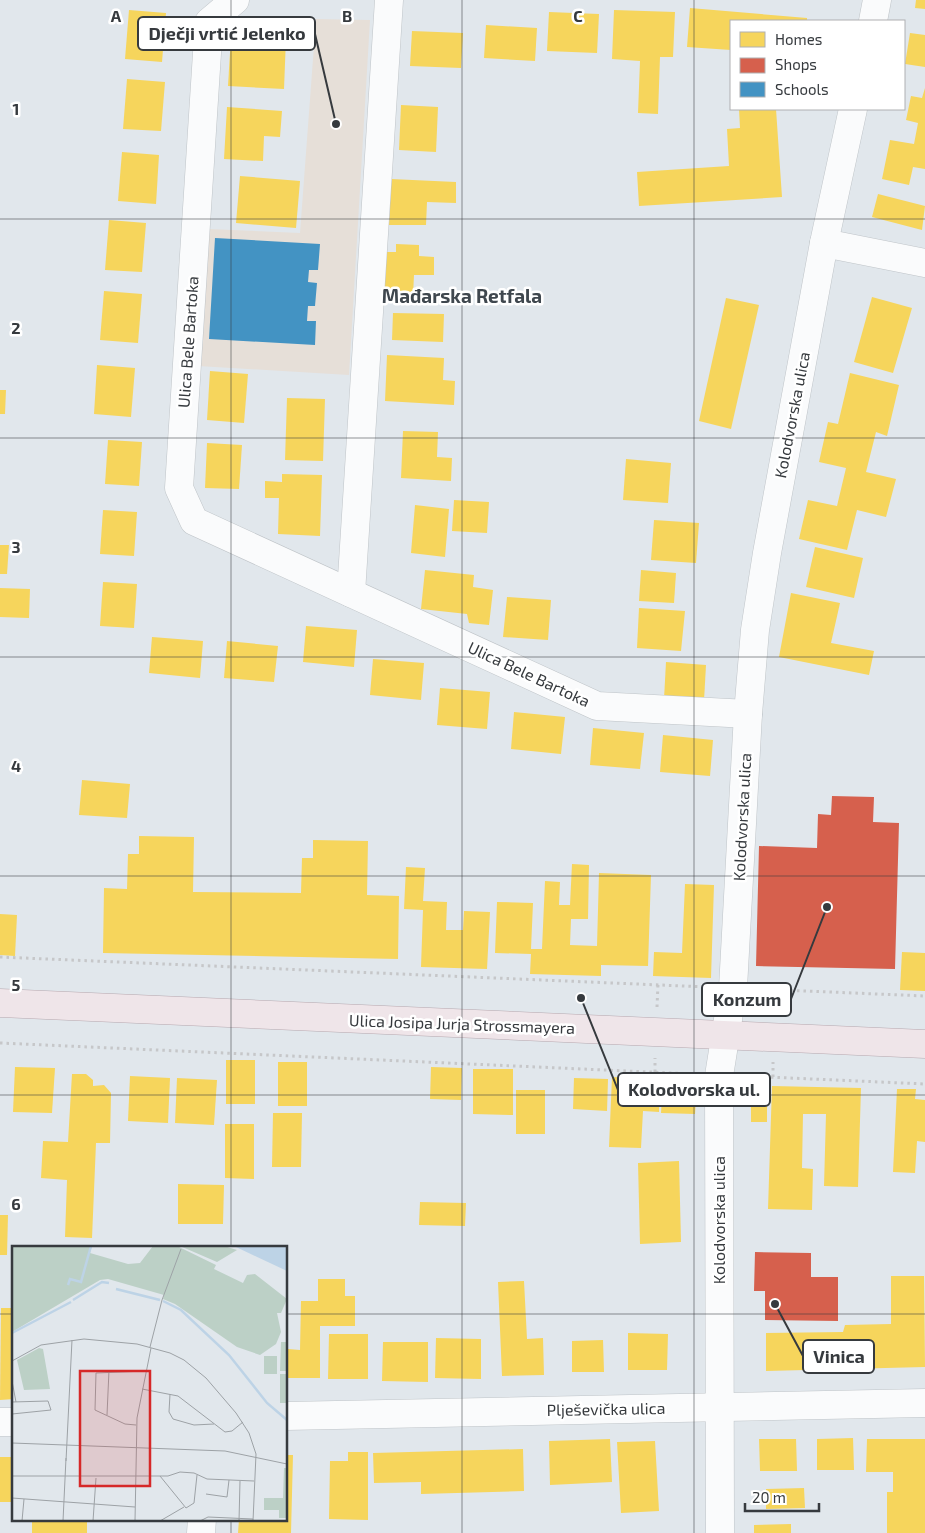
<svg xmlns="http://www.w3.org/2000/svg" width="925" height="1533" font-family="'Exo 2',sans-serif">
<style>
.education{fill:#e6dfd8}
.homes{fill:#f6d55c}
.shops{fill:#d6604d}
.schools{fill:#4393c3}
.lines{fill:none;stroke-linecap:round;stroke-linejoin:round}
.minor-casing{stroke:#bfc4c8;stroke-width:29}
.major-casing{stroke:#b6a8af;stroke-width:29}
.path{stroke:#c6c7c9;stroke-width:3;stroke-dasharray:2.5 4;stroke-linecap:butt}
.minor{stroke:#fafbfc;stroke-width:28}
.major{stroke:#efe5e9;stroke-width:28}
.grid{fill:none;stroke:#363a3e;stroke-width:1;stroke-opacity:0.55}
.labels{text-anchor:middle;stroke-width:5;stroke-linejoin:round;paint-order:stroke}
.street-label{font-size:16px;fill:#363a3e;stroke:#fff}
.quarter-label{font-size:19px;font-weight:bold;fill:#3f474e;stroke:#fff}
.inset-river{fill:none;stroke:#bdd3e6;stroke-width:2.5}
.inset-road{fill:none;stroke:#9da2a6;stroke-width:1}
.view{fill:#d62828;fill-opacity:0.15;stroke:#d62828;stroke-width:2.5}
.inset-edge{fill:none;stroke:#363a3e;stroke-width:2.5}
.grid-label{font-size:16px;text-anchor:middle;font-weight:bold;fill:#363a3e;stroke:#fff;stroke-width:5;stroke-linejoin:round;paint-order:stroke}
.leader{fill:none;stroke:#363a3e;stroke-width:2}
.callout-dot{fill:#363a3e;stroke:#fff;stroke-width:2}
.callout{fill:#fff;stroke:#363a3e;stroke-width:2}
.callout-label{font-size:18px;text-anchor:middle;font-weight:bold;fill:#363a3e}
</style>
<rect width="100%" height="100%" fill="#e1e7ec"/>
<polygon class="education" points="316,19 370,20 349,375 198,366 209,229 300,233"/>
<g class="homes">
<polygon points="916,0 925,0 925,9 915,8"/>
<polygon points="690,8 807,18 807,21 731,21 731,50 687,47"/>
<polygon points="129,10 166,13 162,62 125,59"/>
<polygon points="614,10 675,12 673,57 660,57 658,114 638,113 640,61 612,59"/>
<polygon points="549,12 599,14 597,53 547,51"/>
<polygon points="486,25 537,28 535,61 484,58"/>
<polygon points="412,31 463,33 461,68 410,66"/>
<polygon points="910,33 925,35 925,67 905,64"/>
<polygon points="231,36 286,38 284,89 228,86"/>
<polygon points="127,79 165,82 161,131 123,129"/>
<polygon points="925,88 925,169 913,167 909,185 882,179 890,140 914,144 918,123 906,120 911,96 922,98"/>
<polygon points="401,105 438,107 436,152 399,150"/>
<polygon points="227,107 282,111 280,137 264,136 263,161 224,159"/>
<polygon points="739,109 776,109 782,197 639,206 637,172 729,166 727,129 740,128"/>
<polygon points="122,152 159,155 156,204 118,201"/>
<polygon points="240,176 300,181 296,228 236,223"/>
<polygon points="391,179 456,182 456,203 427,202 426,225 389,225"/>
<polygon points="878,194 925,206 922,230 872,217"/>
<polygon points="109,220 146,223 142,272 105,270"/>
<polygon points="396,244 419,245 419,256 434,257 434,275 414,275 413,296 377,295 379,252 396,252"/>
<polygon points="104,291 142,294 138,343 100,340"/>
<polygon points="872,297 912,308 893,373 854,362"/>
<polygon points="726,298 759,305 731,429 699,421"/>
<polygon points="393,313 444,314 443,342 392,340"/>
<polygon points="387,355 444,358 443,380 455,381 454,405 385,401"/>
<polygon points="97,365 135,368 131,417 94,414"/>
<polygon points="210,371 248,374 244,423 207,420"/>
<polygon points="850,373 899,385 887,436 876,432 866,472 896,479 886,517 857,510 847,550 799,539 808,500 837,506 846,468 819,462 828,422 838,424"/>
<polygon points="0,390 6,390 5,414 0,414"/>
<polygon points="287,398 325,399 323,461 285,460"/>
<polygon points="403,431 438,432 437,457 452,458 451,481 401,478"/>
<polygon points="108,440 142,442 139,486 105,484"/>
<polygon points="207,443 242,445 239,489 205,488"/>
<polygon points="626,459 671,463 668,503 623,500"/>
<polygon points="282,474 322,475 320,536 278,534 279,498 265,498 265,481 282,482"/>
<polygon points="454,500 489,502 487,533 452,531"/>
<polygon points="415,505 449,509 445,557 411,553"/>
<polygon points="103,510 137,512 134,556 100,554"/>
<polygon points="654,520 699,523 696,563 651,560"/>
<polygon points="0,545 9,545 7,574 0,574"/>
<polygon points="815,547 863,558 854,598 806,587"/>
<polygon points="425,570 474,575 473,587 493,590 489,625 469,623 467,614 421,609"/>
<polygon points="641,570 676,573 674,603 639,601"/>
<polygon points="103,582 137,584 134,628 100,626"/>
<polygon points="0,588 30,589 29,618 0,617"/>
<polygon points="791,593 840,603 831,643 874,651 869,675 779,657"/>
<polygon points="507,597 551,600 548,640 503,637"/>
<polygon points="639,608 685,611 681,651 637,648"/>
<polygon points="306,626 357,630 354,667 303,662"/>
<polygon points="152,637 203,641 200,678 149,673"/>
<polygon points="227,641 278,646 274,682 224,678"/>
<polygon points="373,659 424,663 421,700 370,695"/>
<polygon points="666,662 706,665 704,701 664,699"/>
<polygon points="440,688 490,692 487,729 437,725"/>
<polygon points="514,712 565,717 561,754 511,749"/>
<polygon points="593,728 644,733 640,769 590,765"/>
<polygon points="663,735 713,740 710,776 660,772"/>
<polygon points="82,780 130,784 127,818 79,815"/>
<polygon points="139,836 194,837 193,892 301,893 302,858 313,858 313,840 368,841 367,895 399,896 398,959 103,953 104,888 127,889 128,854 139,854"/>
<polygon points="572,864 589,865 588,919 571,919 570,945 597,946 599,873 651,875 648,966 601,965 601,976 530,974 531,954 495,953 497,902 533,903 531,949 542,949 545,881 560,882 559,905 570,905"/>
<polygon points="406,867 425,868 423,901 447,902 446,930 463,930 464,911 490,912 487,969 421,967 423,910 404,909"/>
<polygon points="685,884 714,885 711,978 653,976 654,952 682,953"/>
<polygon points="0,914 17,915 15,956 0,955"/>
<polygon points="902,952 925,953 925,991 900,990"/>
<rect x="226" y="1060" width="29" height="44"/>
<rect x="278" y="1062" width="29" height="44"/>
<polygon points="15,1067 55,1068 52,1113 13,1112"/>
<polygon points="431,1067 462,1068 461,1100 430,1099"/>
<polygon points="473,1069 513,1069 513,1115 473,1114"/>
<polygon points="72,1074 86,1074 93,1080 93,1086 104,1085 111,1093 110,1143 96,1143 92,1238 65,1237 67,1180 41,1178 43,1141 68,1142"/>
<polygon points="130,1076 170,1078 168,1123 128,1121"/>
<polygon points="612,1077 660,1079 659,1112 643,1111 641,1148 609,1147"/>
<polygon points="177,1078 217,1080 214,1125 175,1123"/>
<polygon points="574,1078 608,1079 607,1111 573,1109"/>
<polygon points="663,1081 697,1082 695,1114 661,1113"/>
<polygon points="772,1086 861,1088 858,1187 824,1186 826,1114 803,1114 802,1168 813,1169 812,1210 768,1209"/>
<rect x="751" y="1088" width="16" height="34"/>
<polygon points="897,1089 916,1089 915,1099 925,1100 925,1142 917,1141 915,1173 893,1172"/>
<rect x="516" y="1090" width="29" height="44"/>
<polygon points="273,1113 302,1113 301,1167 272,1167"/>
<polygon points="225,1124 254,1124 254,1179 225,1178"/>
<polygon points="679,1161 681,1242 640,1244 638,1163"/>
<polygon points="178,1184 224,1185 223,1224 178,1224"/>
<polygon points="420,1202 466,1203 465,1226 419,1225"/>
<polygon points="0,1215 8,1215 7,1255 0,1255"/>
<polygon points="891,1276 924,1276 925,1367 766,1371 766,1333 843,1332 845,1325 891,1324"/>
<polygon points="318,1279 345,1279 345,1296 355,1296 355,1326 320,1326 320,1378 288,1378 288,1349 300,1350 301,1301 318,1301"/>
<polygon points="524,1281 527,1339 543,1338 544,1375 502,1376 498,1282"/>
<polygon points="1,1308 14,1308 14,1399 0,1400"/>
<polygon points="628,1333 668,1334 667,1370 628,1370"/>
<polygon points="329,1334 368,1334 368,1379 328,1379"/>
<polygon points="436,1338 481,1339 481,1379 435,1378"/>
<polygon points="603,1340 604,1372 572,1372 572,1341"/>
<polygon points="383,1342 428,1342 428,1382 382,1381"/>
<polygon points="853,1438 854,1470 817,1470 817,1439"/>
<polygon points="610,1439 612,1482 550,1485 549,1441"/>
<polygon points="759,1439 796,1439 797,1471 760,1471"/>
<polygon points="867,1439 925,1439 925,1533 887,1533 887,1492 893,1492 893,1472 866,1472"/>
<polygon points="655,1441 659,1511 621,1513 617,1442"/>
<polygon points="523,1449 524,1491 421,1494 421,1482 374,1483 373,1453"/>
<polygon points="348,1452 368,1452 368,1520 329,1519 330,1461 348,1461"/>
<polygon points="286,1455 293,1455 291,1533 238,1533 239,1519 286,1519"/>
<rect x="0" y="1457" width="14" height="45"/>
<polygon points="804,1488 805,1508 766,1509 766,1489"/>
<polygon points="32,1519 87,1520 87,1533 32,1533"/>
<polygon points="791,1524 791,1533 754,1533 754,1525"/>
</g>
<g class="shops">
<polygon points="832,796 874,797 873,822 899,823 895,969 756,966 759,846 817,848 818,814 831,815"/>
<polygon points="755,1252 811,1253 811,1277 838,1277 838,1321 765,1320 765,1291 754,1291"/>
</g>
<polygon class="schools" points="215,238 320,244 318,270 309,270 308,282 317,283 315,306 308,306 307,321 316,321 315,345 209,339"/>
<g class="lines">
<g class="minor-casing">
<g id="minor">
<polyline points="235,0 209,22 179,488 194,521 597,706 748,714"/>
<polyline points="873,21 877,0"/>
<polyline points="824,243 925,263"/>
<polyline points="351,593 389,0"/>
<polyline points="286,1416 925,1403"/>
<polyline points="0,1422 14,1422"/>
<polyline points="201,1533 202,1519"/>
<polyline points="720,1533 719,1076 733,988 748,714 755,630 767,553 824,243 853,109"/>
</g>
</g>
<g class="major-casing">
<polyline id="major" points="0,1003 925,1044"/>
</g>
<g class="path">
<polyline points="0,957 707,987"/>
<polyline points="758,989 925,996"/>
<polyline points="657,1007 658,984"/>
<polyline points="776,1011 777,989"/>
<polyline points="0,1043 694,1074"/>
<polyline points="655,1072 655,1058"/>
<polyline points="745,1076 925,1084"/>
<polyline points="773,1077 773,1062"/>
</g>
<use href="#minor" class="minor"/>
<use href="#major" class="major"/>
</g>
<path class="grid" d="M 231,0 L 231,1247M 462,0 L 462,1533M 694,0 L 694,1533M 0,219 L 925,219M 0,438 L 925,438M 0,657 L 925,657M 0,876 L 925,876M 0,1095 L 925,1095M 0,1314 L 14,1314M 286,1314 L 925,1314M 231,1519 L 231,1533"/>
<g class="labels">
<g class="street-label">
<text transform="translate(188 342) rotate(-86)" y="6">Ulica Bele Bartoka</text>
<text transform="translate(792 415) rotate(-79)" y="6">Kolodvorska ulica</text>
<text transform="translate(529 674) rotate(25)" y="6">Ulica Bele Bartoka</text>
<text transform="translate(742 817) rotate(-87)" y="6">Kolodvorska ulica</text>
<text transform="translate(462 1024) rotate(2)" y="6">Ulica Josipa Jurja Strossmayera</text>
<text transform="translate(719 1220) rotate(-90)" y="6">Kolodvorska ulica</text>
<text transform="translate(606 1409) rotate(-1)" y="6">Plješevička ulica</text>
</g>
<g class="quarter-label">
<text x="462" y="303">Mađarska Retfala</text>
</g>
</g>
<g transform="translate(12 1246)">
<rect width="275" height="275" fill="#e1e7ec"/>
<path d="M 0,0 L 80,0 L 78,7 L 116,18 L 128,17 L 141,0 L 165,0 L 204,19 L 202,23 L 231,37 L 235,29 L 243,28 L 275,53 L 269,67 L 265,67 L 269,86 L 264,98 L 248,109 L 225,101 L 163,58 L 151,53 L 152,49 L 96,33 L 88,34 L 0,86 ZM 168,0 L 212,0 L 225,4 L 205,16 ZM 269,96 L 275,96 L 275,125 L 268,125 ZM 27,102 L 31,103 L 38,143 L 12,144 L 5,114 ZM 252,110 L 265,110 L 265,128 L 252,128 ZM 268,128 L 275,128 L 275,157 L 268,157 ZM 272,222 L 275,222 L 275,272 L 267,272 L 267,264 L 252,264 L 252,252 L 271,252 Z" fill="#bcd0c6"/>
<path d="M 222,0 L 275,0 L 275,25 L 224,1 Z" fill="#bdd3e6"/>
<path class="inset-river" d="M 56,39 L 58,33 L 69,36 L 79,0M 104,43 L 148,54M 61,54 L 90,36 L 97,37M 151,55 L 169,64 L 217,109 L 255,157 L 275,174M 0,87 L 59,56"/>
<path class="inset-road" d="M 138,101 L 150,54 L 169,3M 0,115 L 29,99 L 72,93 L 125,98 L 158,107 L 172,114 L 194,132 L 224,167 L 237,187 L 244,208 L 241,275M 0,135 L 4,156M 130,143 L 166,150 L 213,186 L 220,185 L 231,176M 158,148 L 157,166 L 161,173 L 182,179 L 202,178M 0,156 L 36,155 L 39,164 L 0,168M 95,169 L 97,124M 124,179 L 113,178 L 83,164 L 84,127 L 134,125M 0,197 L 213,205 L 275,218M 54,215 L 60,94M 0,230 L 156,230 L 168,226 L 182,227 L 195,233 L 242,235M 148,230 L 174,262 L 182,257 L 185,229M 194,248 L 215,251 L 217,234M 0,252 L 123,261M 10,275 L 12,253M 51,275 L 54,212M 81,275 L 84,232M 123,275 L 125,172 L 139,102M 148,275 L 172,261M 188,275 L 196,271 L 241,273M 227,275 L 228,235"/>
<path class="view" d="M 68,125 L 138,125 L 138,240 L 68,240 Z"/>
<rect width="275" height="275" class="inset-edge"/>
</g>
<g class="grid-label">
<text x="116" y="22">A</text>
<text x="347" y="22">B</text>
<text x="578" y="22">C</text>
<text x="16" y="115">1</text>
<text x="16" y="334">2</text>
<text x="16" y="553">3</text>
<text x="16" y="772">4</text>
<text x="16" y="991">5</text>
<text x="16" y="1210">6</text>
</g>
<path class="leader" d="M336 124L315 34M827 907L791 999M581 998L618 1090M775 1304L803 1356"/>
<g class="callout-dot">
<circle cx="336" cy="124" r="5"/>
<circle cx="827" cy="907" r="5"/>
<circle cx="581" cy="998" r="5"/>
<circle cx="775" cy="1304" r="5"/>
</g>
<g class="callout">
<rect x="138" y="17" width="177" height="33" rx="5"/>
<rect x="702" y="983" width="89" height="33" rx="5"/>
<rect x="618" y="1073" width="152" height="33" rx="5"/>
<rect x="803" y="1340" width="71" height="33" rx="5"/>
</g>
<g class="callout-label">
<text x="227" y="40">Dječji vrtić Jelenko</text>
<text x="747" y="1006">Konzum</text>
<text x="694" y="1096">Kolodvorska ul.</text>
<text x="839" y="1363">Vinica</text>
</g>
<rect x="730" y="20" width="175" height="90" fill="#ffffff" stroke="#afb0b2"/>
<rect x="740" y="32" width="25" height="15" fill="#f6d55c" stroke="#afb0b2"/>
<text x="775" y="45" font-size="15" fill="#363a3e">Homes</text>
<rect x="740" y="58" width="25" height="15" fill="#d6604d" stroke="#afb0b2"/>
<text x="775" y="70" font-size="15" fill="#363a3e">Shops</text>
<rect x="740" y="82" width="25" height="15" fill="#4393c3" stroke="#afb0b2"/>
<text x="775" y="95" font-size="15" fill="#363a3e">Schools</text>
<path d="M745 1503v8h74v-8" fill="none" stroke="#363a3e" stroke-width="2.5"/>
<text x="752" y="1503" font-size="15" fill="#363a3e" stroke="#ffffff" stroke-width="4" paint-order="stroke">20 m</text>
</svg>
